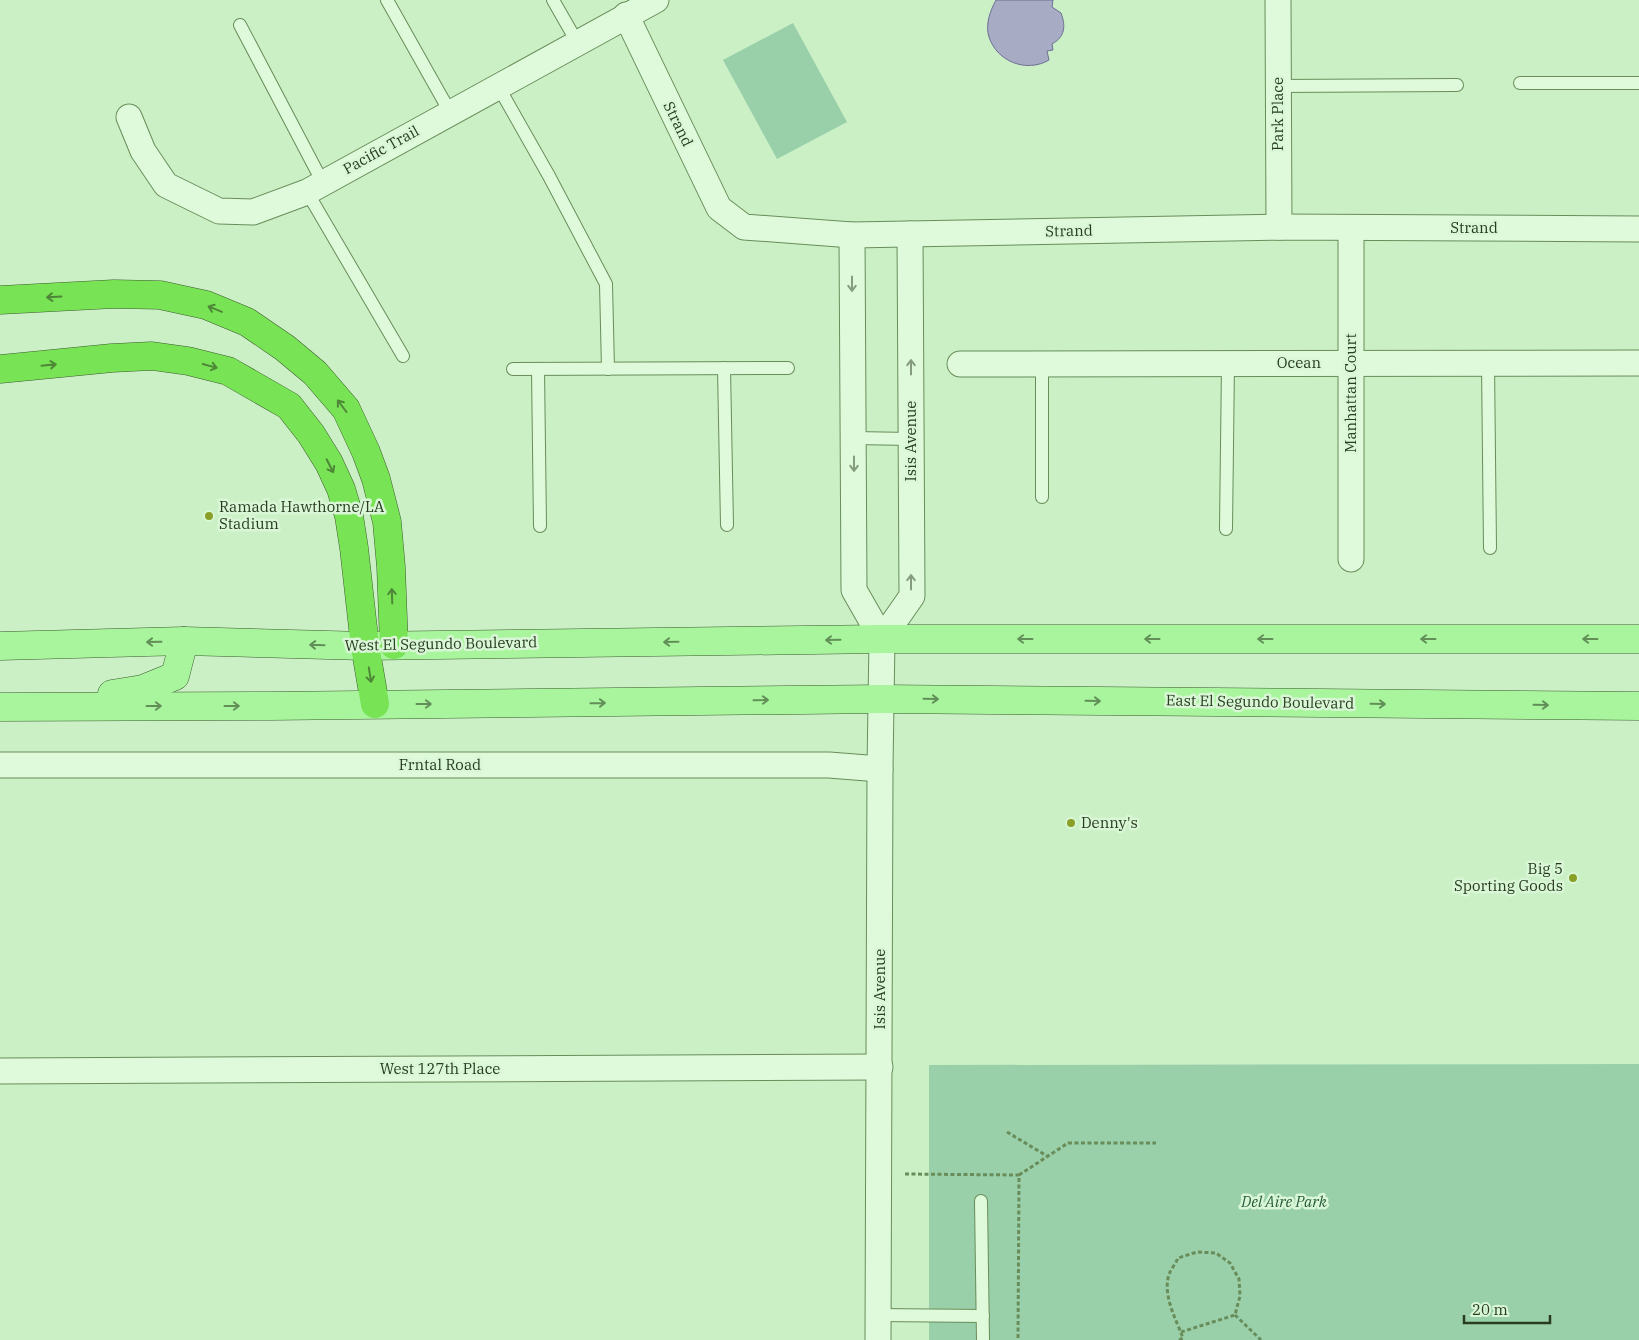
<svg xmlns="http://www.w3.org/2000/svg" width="1639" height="1340" font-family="'IBM Plex Serif',serif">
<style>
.green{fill:#99d0a9}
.water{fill:#a7abc4;stroke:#6d7093}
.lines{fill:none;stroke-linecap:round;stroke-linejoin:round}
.lane-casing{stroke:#698d5a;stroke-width:14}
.street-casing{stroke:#698d5a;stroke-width:27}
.primary-casing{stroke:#3e5b2f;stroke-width:29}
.highway-casing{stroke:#3e5b2f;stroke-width:29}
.path{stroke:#698d5a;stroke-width:3;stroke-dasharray:4 2.5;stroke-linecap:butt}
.lane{stroke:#defada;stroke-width:12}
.street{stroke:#defada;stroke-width:25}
.primary{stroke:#a8f59d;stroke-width:28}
.highway{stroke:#78e354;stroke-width:28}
.oneway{stroke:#849b7c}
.oneway2{stroke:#4d8737}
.oneway3{stroke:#628f58}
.poi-dot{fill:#8a9f27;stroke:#d9f7d6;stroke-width:2}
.labels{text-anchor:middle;stroke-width:5;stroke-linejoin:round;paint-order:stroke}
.street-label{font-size:15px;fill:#293c1f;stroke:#d9f7d6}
.poi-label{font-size:15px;fill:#293c1f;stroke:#d9f7d6;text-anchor:start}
.park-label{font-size:15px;font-style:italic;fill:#245a3c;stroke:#d9f7d6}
</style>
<rect width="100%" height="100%" fill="#cbf0c6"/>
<g class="green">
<polygon points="793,23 847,122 777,159 723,60"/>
<polygon points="1639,1064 1639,1340 929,1340 929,1065"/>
</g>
<path class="water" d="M 996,0 L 1053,0 L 1052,7 L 1061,13 C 1066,26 1065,37 1052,44 L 1053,50 L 1047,51 L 1049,60 C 1027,73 997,62 989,37 C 985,25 990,11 996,0 Z"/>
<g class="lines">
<g class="lane-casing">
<g id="lane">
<polyline points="387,0 450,112"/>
<polyline points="553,0 577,42"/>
<polyline points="240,25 323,183"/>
<polyline points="1520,83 1639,83"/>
<polyline points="498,86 549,176 606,284 608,369"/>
<polyline points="1278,86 1457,85"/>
<polyline points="307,192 403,356"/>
<polyline points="1488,363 1490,548"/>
<polyline points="1042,364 1042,497"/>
<polyline points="724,368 727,525"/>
<polyline points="513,369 788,368"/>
<polyline points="538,369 540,526"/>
<polyline points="854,438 911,439"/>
<polyline points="1226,529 1228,363"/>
<polyline points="981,1201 983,1340"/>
<polyline points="878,1315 983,1316"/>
</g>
</g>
<g class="street-casing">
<g id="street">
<polyline points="1278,0 1279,227"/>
<polyline points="626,15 719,208 744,227 852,235 1279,227 1639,229"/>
<polyline points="129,117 143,151 166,185 219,211 253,212 307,192 656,0"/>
<polyline points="1351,228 1351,559"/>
<polyline points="852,235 854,590 882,639 880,769 878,1340"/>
<polyline points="960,364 1639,363"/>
<polyline points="882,639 912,596 910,234"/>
<polyline points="0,765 829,765 880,769"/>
<polyline points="0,1071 880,1067"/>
</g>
</g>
<g class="primary-casing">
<g id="primary">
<polyline points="0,646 184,641 365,646 882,639 1639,639"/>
<polyline points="112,694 143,689 175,676 184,641"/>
<polyline points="0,707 271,706 882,699 1639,706"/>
</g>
</g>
<g class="highway-casing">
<g id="highway">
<polyline points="0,300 114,294 160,295 206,305 247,322 285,348 315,373 346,409 366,452 376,479 387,522 391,567 394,645"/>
<polyline points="0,369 112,358 152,356 188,361 228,371 289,406 311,434 329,463 341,489 349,516 354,548 365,646 375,704"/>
</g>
</g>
<g class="path">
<polyline points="1007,1132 1047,1156"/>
<polyline points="905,1174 1019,1175 1018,1340"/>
<polyline points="1019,1175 1068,1143 1156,1143"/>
<polyline points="1235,1315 1261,1340"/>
<path d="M 1179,1340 L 1183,1338 C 1176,1319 1161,1293 1170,1272 C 1172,1268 1176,1263 1178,1258 L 1197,1252 L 1216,1253 L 1230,1263 L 1239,1279 L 1240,1296 L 1235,1315 L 1181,1332"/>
</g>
<use href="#lane" class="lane"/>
<use href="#street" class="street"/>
<use href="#primary" class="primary"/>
<use href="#highway" class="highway"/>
</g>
<defs><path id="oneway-shaft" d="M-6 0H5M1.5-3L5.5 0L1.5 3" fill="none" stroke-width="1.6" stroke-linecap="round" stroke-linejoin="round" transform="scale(1.25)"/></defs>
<g class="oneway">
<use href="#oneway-shaft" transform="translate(852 284) rotate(90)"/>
<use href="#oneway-shaft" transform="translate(911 367) rotate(-90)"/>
<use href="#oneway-shaft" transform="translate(854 464) rotate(90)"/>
<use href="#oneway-shaft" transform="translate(911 582) rotate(-90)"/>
</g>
<g class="oneway2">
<use href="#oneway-shaft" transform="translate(54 297) rotate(177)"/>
<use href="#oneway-shaft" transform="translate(215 309) rotate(-158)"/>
<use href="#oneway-shaft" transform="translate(49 365) rotate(-6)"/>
<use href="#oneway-shaft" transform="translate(210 366) rotate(15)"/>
<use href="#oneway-shaft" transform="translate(342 406) rotate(-127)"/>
<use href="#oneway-shaft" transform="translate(330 466) rotate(63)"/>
<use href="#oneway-shaft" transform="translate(392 596) rotate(-92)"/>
<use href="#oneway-shaft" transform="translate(370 675) rotate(81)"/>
</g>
<g class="oneway3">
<use href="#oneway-shaft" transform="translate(1025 639) rotate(180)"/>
<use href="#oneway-shaft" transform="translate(1152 639) rotate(180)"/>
<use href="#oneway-shaft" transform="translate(1265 639) rotate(180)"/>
<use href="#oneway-shaft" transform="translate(1428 639) rotate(180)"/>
<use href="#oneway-shaft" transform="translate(1590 639) rotate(180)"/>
<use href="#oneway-shaft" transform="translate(833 640) rotate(179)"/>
<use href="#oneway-shaft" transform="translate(154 642) rotate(179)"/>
<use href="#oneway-shaft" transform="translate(671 642) rotate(179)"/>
<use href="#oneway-shaft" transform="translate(317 645) rotate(-178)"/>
<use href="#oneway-shaft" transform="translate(931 699) rotate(1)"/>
<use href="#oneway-shaft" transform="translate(761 700) rotate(-1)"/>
<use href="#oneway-shaft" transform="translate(1093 701) rotate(1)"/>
<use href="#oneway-shaft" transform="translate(598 703) rotate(-1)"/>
<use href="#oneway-shaft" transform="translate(424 704)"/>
<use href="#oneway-shaft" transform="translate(1378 704) rotate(1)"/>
<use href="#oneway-shaft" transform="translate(1541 705) rotate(1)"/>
<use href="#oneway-shaft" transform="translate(154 706)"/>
<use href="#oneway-shaft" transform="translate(232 706)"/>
</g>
<g class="poi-dot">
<circle cx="209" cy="516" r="5"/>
<circle cx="1071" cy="823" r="5"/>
<circle cx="1573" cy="878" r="5"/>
</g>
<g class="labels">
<g class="street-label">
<text transform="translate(1278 114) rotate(-90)" y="5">Park Place</text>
<text transform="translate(678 124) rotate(64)" y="5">Strand</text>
<text transform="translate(381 150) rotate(-29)" y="5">Pacific Trail</text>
<text x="1474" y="233">Strand</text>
<text transform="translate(1069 231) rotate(-1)" y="5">Strand</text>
<text x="1299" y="368">Ocean</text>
<text transform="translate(1351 393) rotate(-90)" y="5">Manhattan Court</text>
<text transform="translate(911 441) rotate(-90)" y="5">Isis Avenue</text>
<text transform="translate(441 644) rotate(-1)" y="5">West El Segundo Boulevard</text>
<text transform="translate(1260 702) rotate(1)" y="5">East El Segundo Boulevard</text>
<text x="440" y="770">Frntal Road</text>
<text transform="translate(880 989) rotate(-90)" y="5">Isis Avenue</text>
<text x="440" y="1074">West 127th Place</text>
</g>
<g class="poi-label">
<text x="219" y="512">Ramada Hawthorne/LA<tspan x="219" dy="17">Stadium</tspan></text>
<text x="1081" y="828">Denny's</text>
<text x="1563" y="874" text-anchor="end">Big 5<tspan x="1563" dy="17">Sporting Goods</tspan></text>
</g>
<g class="park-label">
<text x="1284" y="1207">Del Aire Park</text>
</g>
</g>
<path d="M1464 1315v8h86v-8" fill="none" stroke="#293c1f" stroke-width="2.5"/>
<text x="1472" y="1315" font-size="15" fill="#293c1f" stroke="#d9f7d6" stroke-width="4" paint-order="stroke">20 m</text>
</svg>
